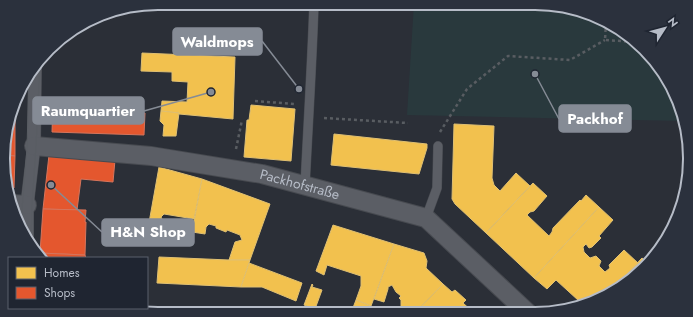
<svg xmlns="http://www.w3.org/2000/svg" width="693" height="317" font-family="Jost,sans-serif">
<style>
.green{fill:#29393d}
.homes{fill:#f2c14e;stroke:#e0c072}
.shops{fill:#e4572e;stroke:#d6755c}
.lines{fill:none;stroke-linecap:round;stroke-linejoin:round}
.service-casing{stroke:#474a50;stroke-width:10}
.pedestrian-casing{stroke:#474a50;stroke-width:14}
.minor-casing{stroke:#474a50;stroke-width:20}
.path{stroke:#595d62;stroke-width:2.5;stroke-dasharray:3 3;stroke-linecap:butt}
.service{stroke:#5b5e65;stroke-width:9}
.pedestrian{stroke:#5b5e65;stroke-width:13}
.minor{stroke:#5b5e65;stroke-width:18}
.tram{stroke:#595d63;stroke-width:1}
.labels{text-anchor:middle;stroke-width:4;stroke-linejoin:round;paint-order:stroke}
.street-label{font-size:14px;fill:#b6bcc7;stroke:#1f2531}
.rim{fill:none;stroke:#b6bcc7;stroke-width:2}
.leader{fill:none;stroke:#858b95;stroke-width:1.5}
.callout-dot{fill:#858b95;stroke:#1f2531;stroke-width:1.5}
.callout{fill:#858b95;stroke:#858b95;stroke-width:1.5}
.callout-label{font-size:15px;text-anchor:middle;font-weight:bold;fill:#fff}
</style>
<rect width="100%" height="100%" fill="#2b2f37"/>
<polygon class="green" points="414,3 535,3 594,15 644,48 678,99 682,121 407,115"/>
<g class="homes">
<polygon points="142,53 235,57 233,119 179,114 179,113 161,111 162,101 187,102 188,82 172,81 172,72 141,71"/>
<polygon points="251,105 295,109 291,161 244,157 247,120 249,120"/>
<polygon points="161,111 179,113 176,136 163,136 164,125 160,121"/>
<polygon points="454,124 494,126 492,178 494,185 500,191 516,173 530,186 486,233 455,204 452,199"/>
<polygon points="334,134 427,144 427,148 419,174 331,165"/>
<polygon points="159,167 202,179 194,219 164,214 161,217 165,225 162,244 145,245"/>
<polygon points="202,179 270,204 250,260 229,260 235,242 242,240 240,235 227,230 226,232 216,228 216,226 209,224 206,227 205,234 192,232"/>
<polygon points="533,183 547,196 534,211 530,212 527,215 549,236 552,232 553,228 580,200 581,201 586,195 599,207 534,278 486,233"/>
<polygon points="599,207 613,220 599,236 601,238 592,247 589,248 586,244 583,247 584,252 590,258 596,256 601,261 599,266 605,272 610,268 609,265 624,250 638,263 609,293 594,302 578,306 579,301 556,280 547,289 534,278"/>
<polygon points="333,225 394,244 371,306 356,300 361,286 361,276 327,265 324,275 316,271"/>
<polygon points="394,244 424,253 427,261 426,268 443,284 415,313 397,313 401,309 401,300 399,298 401,296 396,292 392,285 388,287 388,289 384,302 374,299"/>
<polygon points="159,257 229,260 250,260 241,287 157,283"/>
<polygon points="642,258 648,263 629,282 609,293"/>
<polygon points="249,263 302,283 296,301 262,287 241,287"/>
<polygon points="312,284 313,285 312,287 322,290 315,309 304,305"/>
<polygon points="443,284 452,292 455,290 466,300 463,303 474,313 415,313"/>
<polygon points="356,300 371,306 369,313 351,313"/>
</g>
<g class="shops">
<polygon points="53,98 88,99 87,111 145,113 144,135 52,132"/>
<polygon points="15,103 15,124 8,124"/>
<polygon points="8,124 15,124 15,156 5,155 6,128"/>
<polygon points="5,155 15,156 14,188 12,188 10,193 4,179"/>
<polygon points="49,155 115,160 113,182 81,179 77,210 43,209"/>
<polygon points="43,209 86,210 85,222 86,222 85,255 40,253"/>
<polygon points="40,253 85,255 86,258 42,258"/>
</g>
<g class="lines">
<g class="service-casing">
<g id="service">
<path d="M 305,186 C 308,125 312,64 314,3"/>
<polyline points="426,218 437,188 438,146"/>
</g>
</g>
<g class="pedestrian-casing">
<polyline id="pedestrian" points="27,240 27,205 34,146 35,67"/>
</g>
<g class="minor-casing">
<g id="minor">
<path id="s1" d="M 34,146 L 151,156 L 262,174 L 426,218 L 528,313"/>
<polyline points="13,204 27,205"/>
</g>
</g>
<g class="path">
<polyline points="606,23 605,40 635,42"/>
<polyline points="255,101 294,104"/>
<polyline points="324,118 408,123"/>
<polyline points="440,132 467,89 508,56 570,60 605,40"/>
<polyline points="236,149 242,120"/>
</g>
<use href="#service" class="service"/>
<use href="#pedestrian" class="pedestrian"/>
<use href="#minor" class="minor"/>
<g class="tram">
<polyline points="22,231 22,209 27,148 29,74"/>
<polyline points="31,245 32,205 36,146 40,62"/>
</g>
</g>
<g class="labels">
<g class="street-label">
<text dy="5" stroke="none"><textPath href="#s1" startOffset="269">Packhofstraße</textPath></text>
</g>
</g>
<path d="M0 0H693V317H0ZM158 10H535A148 148 0 0 1 683 158V159A148 148 0 0 1 535 307H158A148 148 0 0 1 10 159V158A148 148 0 0 1 158 10Z" fill="#2b313d" fill-rule="evenodd"/>
<path class="rim" d="M158 10H535A148 148 0 0 1 683 158V159A148 148 0 0 1 535 307H158A148 148 0 0 1 10 159V158A148 148 0 0 1 158 10Z"/>
<path class="leader" d="M299 89L262 41M211 92L144 111M535 74L559 119M51 185L102 232"/>
<g class="callout-dot">
<circle cx="299" cy="89" r="4"/>
<circle cx="211" cy="92" r="4"/>
<circle cx="535" cy="74" r="4"/>
<circle cx="51" cy="185" r="4"/>
</g>
<g class="callout">
<rect x="173" y="28" width="89" height="27" rx="4"/>
<rect x="33" y="97" width="111" height="27" rx="4"/>
<rect x="559" y="105" width="72" height="27" rx="4"/>
<rect x="102" y="219" width="92" height="27" rx="4"/>
</g>
<g class="callout-label">
<text x="217" y="47">Waldmops</text>
<text x="88" y="116">Raumquartier</text>
<text x="595" y="124">Packhof</text>
<text x="148" y="237">H&amp;N Shop</text>
</g>
<rect x="8" y="257" width="140" height="52" fill="#1f2531" stroke="#5b616d"/>
<rect x="16" y="267" width="20" height="12" fill="#f2c14e" stroke="#5b616d"/>
<text x="44" y="277" font-size="12" fill="#b6bcc7">Homes</text>
<rect x="16" y="287" width="20" height="12" fill="#e4572e" stroke="#5b616d"/>
<text x="44" y="297" font-size="12" fill="#b6bcc7">Shops</text>
<g transform="translate(665 28) rotate(54)" stroke="#1f2531" stroke-width="3" paint-order="stroke">
<path d="M0-3L7 15L0 10L-7 15Z" fill="#b6bcc7"/>
<text y="-6" font-size="11" font-weight="bold" text-anchor="middle" fill="#b6bcc7">N</text>
</g>
</svg>
